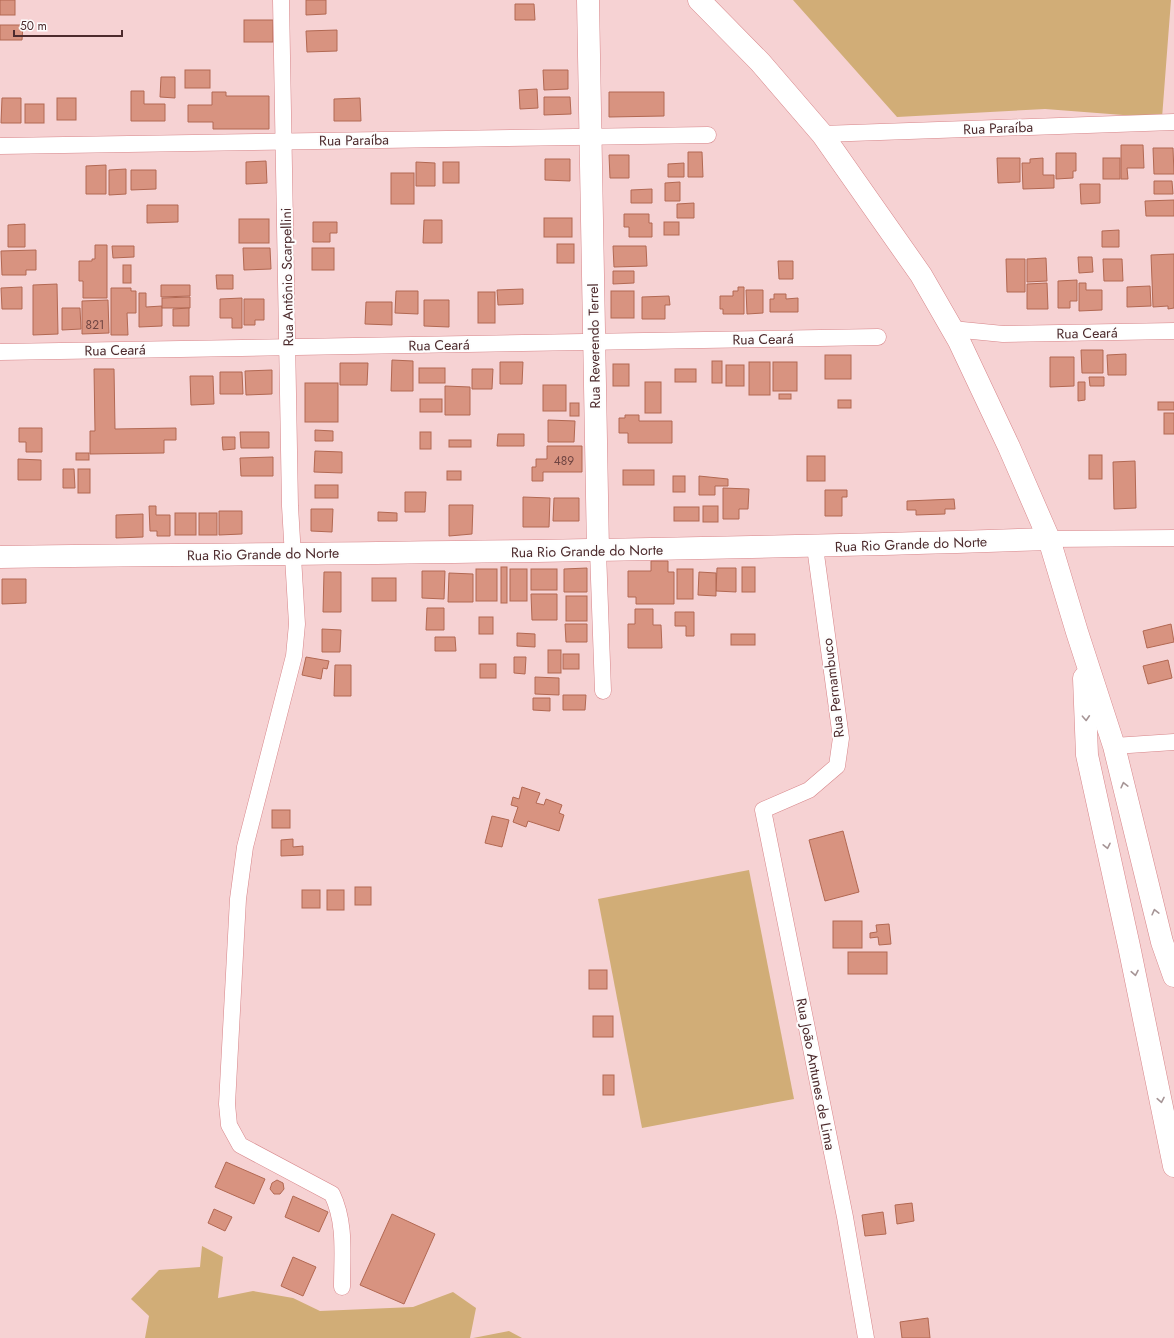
<svg xmlns="http://www.w3.org/2000/svg" width="1174" height="1338" font-family="Jost,sans-serif">
<style>
.green{fill:#d1ad77}
.building{fill:#d89380;stroke:#b26852}
.lines{fill:none;stroke-linecap:round;stroke-linejoin:round}
.street-casing{stroke:#d78589;stroke-width:17}
.secondary-casing{stroke:#d78589;stroke-width:23}
.primary-casing{stroke:#d78589;stroke-width:23}
.street{stroke:#fff;stroke-width:16}
.secondary{stroke:#fff;stroke-width:22}
.primary{stroke:#fff;stroke-width:22}
.oneway{stroke:#a69596}
.labels{text-anchor:middle;stroke-width:4;stroke-linejoin:round;paint-order:stroke}
.number-label{font-size:12px;fill:#704542}
.street-label{font-size:14px;fill:#4d2b2d;stroke:#fdfdfd}
</style>
<rect width="100%" height="100%" fill="#f6d2d3"/>
<g class="green">
<polygon points="793,0 1171,0 1162,118 1045,109 897,117"/>
<polygon points="749,870 794,1099 642,1128 598,899"/>
<polygon points="202,1246 223,1257 218,1298 253,1291 293,1298 320,1311 413,1307 453,1292 476,1308 470,1338 145,1338 149,1316 131,1299 159,1270 200,1267"/>
<polygon points="509,1331 522,1338 473,1338"/>
</g>
<g class="building">
<rect x="0" y="0" width="15" height="15"/>
<polygon points="306,0 326,0 326,14 306,15"/>
<polygon points="515,4 534,4 535,20 515,20"/>
<rect x="244" y="20" width="29" height="22"/>
<polygon points="0,25 23,25 22,40 0,40"/>
<polygon points="337,30 337,51 307,52 306,31"/>
<rect x="185" y="70" width="25" height="18"/>
<polygon points="543,70 568,70 568,89 544,90"/>
<polygon points="161,77 175,77 175,98 160,97"/>
<polygon points="537,89 538,108 520,109 519,90"/>
<polygon points="131,91 144,91 144,104 165,104 165,121 131,121"/>
<polygon points="212,92 226,92 226,96 269,96 269,129 213,129 213,122 188,122 188,105 212,105"/>
<polygon points="609,92 664,92 664,116 609,117"/>
<polygon points="544,97 570,97 571,114 544,115"/>
<polygon points="2,98 21,98 21,123 1,123"/>
<rect x="57" y="98" width="19" height="22"/>
<polygon points="360,98 361,121 334,121 334,99"/>
<rect x="25" y="104" width="19" height="19"/>
<polygon points="1121,145 1143,145 1144,168 1127,168 1128,179 1121,179"/>
<polygon points="1153,148 1173,148 1174,174 1154,174"/>
<polygon points="688,152 702,152 703,177 688,177"/>
<polygon points="1056,153 1076,153 1076,171 1073,171 1073,178 1056,179"/>
<polygon points="609,155 629,155 629,178 610,178"/>
<polygon points="997,158 1020,158 1020,182 998,183"/>
<polygon points="1043,158 1043,175 1054,175 1054,188 1023,189 1022,163 1030,163 1030,159"/>
<rect x="1103" y="158" width="17" height="21"/>
<polygon points="545,159 570,159 570,181 545,180"/>
<polygon points="266,161 267,183 246,184 246,162"/>
<polygon points="416,162 435,163 435,186 416,186"/>
<rect x="443" y="162" width="16" height="21"/>
<polygon points="684,163 684,177 668,177 668,164"/>
<polygon points="106,165 106,194 86,194 86,166"/>
<polygon points="126,169 126,194 109,195 109,170"/>
<polygon points="131,170 156,170 156,189 131,190"/>
<rect x="391" y="173" width="23" height="31"/>
<polygon points="1154,181 1172,181 1173,194 1154,194"/>
<polygon points="680,182 680,201 665,201 665,183"/>
<polygon points="1080,184 1100,184 1100,203 1081,204"/>
<polygon points="652,189 652,203 631,203 631,190"/>
<polygon points="1174,200 1174,216 1146,216 1145,201"/>
<polygon points="694,203 694,218 677,218 677,204"/>
<polygon points="147,205 178,205 178,222 147,223"/>
<polygon points="624,214 649,214 649,223 652,223 652,237 629,237 629,227 624,227"/>
<rect x="544" y="218" width="28" height="19"/>
<rect x="239" y="219" width="30" height="24"/>
<polygon points="424,220 442,220 442,243 423,243"/>
<polygon points="313,222 337,222 337,233 330,233 330,242 313,242"/>
<rect x="664" y="222" width="15" height="13"/>
<polygon points="25,224 25,247 8,247 8,225"/>
<polygon points="1119,230 1119,247 1102,247 1102,231"/>
<rect x="557" y="244" width="17" height="19"/>
<polygon points="95,245 107,245 107,298 83,298 83,281 79,281 79,261 92,261 92,259 95,259"/>
<polygon points="112,246 134,246 134,257 113,258"/>
<polygon points="613,246 646,246 647,266 614,267"/>
<polygon points="243,248 270,248 271,269 244,270"/>
<rect x="312" y="248" width="22" height="22"/>
<polygon points="36,250 36,270 26,270 26,275 2,275 1,251"/>
<polygon points="1174,254 1174,308 1168,309 1168,306 1153,307 1151,255"/>
<polygon points="1078,257 1092,257 1093,272 1079,273"/>
<polygon points="1046,258 1047,281 1027,282 1027,259"/>
<polygon points="1006,259 1025,259 1025,292 1007,292"/>
<polygon points="1103,259 1122,259 1123,281 1104,281"/>
<polygon points="778,261 793,261 793,279 779,279"/>
<rect x="123" y="265" width="8" height="18"/>
<polygon points="613,271 634,271 634,283 613,284"/>
<polygon points="216,275 233,275 233,289 217,289"/>
<polygon points="1077,280 1077,301 1070,301 1070,308 1058,308 1058,281"/>
<polygon points="1047,283 1048,309 1027,309 1027,284"/>
<polygon points="1079,283 1086,283 1086,290 1102,290 1102,310 1079,311"/>
<polygon points="57,284 58,334 33,335 33,285"/>
<polygon points="161,285 190,285 190,296 161,297"/>
<polygon points="1150,286 1151,306 1127,307 1127,287"/>
<polygon points="22,287 22,309 2,309 1,288"/>
<polygon points="738,287 744,287 744,314 723,314 723,309 720,309 720,296 733,296 733,291 738,291"/>
<polygon points="111,288 131,288 131,291 136,291 136,313 127,313 128,335 111,335"/>
<polygon points="523,289 523,304 498,305 497,290"/>
<polygon points="746,290 763,290 763,313 747,314"/>
<polygon points="396,291 418,291 418,314 395,313"/>
<rect x="611" y="291" width="23" height="27"/>
<rect x="478" y="292" width="17" height="31"/>
<polygon points="139,293 146,293 146,307 162,306 162,326 139,327"/>
<polygon points="774,294 786,294 786,299 798,298 798,312 770,312 770,299 774,299"/>
<polygon points="669,296 670,305 665,305 665,319 642,319 642,297"/>
<polygon points="190,297 190,308 162,308 162,298"/>
<polygon points="242,298 242,328 232,328 232,318 220,318 220,299"/>
<polygon points="244,299 264,299 264,320 255,320 255,325 244,325"/>
<polygon points="108,300 109,333 82,334 82,301"/>
<polygon points="424,300 449,300 449,327 424,326"/>
<polygon points="366,302 392,302 392,325 365,324"/>
<polygon points="62,308 80,308 81,329 62,330"/>
<polygon points="189,308 189,326 173,326 173,309"/>
<polygon points="1081,350 1103,350 1103,373 1082,373"/>
<polygon points="1126,354 1126,375 1108,375 1107,355"/>
<rect x="825" y="355" width="26" height="24"/>
<polygon points="1050,357 1074,357 1074,386 1050,387"/>
<polygon points="392,360 413,361 413,391 391,391"/>
<rect x="712" y="361" width="10" height="22"/>
<polygon points="500,362 523,362 522,384 500,384"/>
<rect x="749" y="362" width="21" height="33"/>
<rect x="773" y="362" width="24" height="29"/>
<polygon points="340,363 368,363 367,385 340,385"/>
<rect x="613" y="364" width="16" height="22"/>
<rect x="726" y="365" width="18" height="21"/>
<rect x="419" y="368" width="26" height="15"/>
<polygon points="94,369 114,369 115,429 176,428 176,440 164,440 164,453 90,454 90,431 95,431"/>
<polygon points="472,369 493,369 492,389 472,389"/>
<rect x="675" y="369" width="21" height="13"/>
<polygon points="272,370 272,394 246,395 245,371"/>
<polygon points="220,372 242,372 243,394 220,394"/>
<polygon points="190,376 213,376 214,404 191,405"/>
<polygon points="1089,377 1104,377 1104,386 1090,386"/>
<rect x="645" y="382" width="16" height="31"/>
<polygon points="1078,382 1085,382 1085,400 1078,401"/>
<rect x="305" y="383" width="33" height="39"/>
<rect x="543" y="385" width="23" height="26"/>
<polygon points="445,386 470,387 470,415 445,415"/>
<rect x="779" y="394" width="12" height="5"/>
<rect x="420" y="399" width="22" height="13"/>
<rect x="838" y="400" width="13" height="8"/>
<rect x="1158" y="402" width="16" height="8"/>
<rect x="570" y="403" width="9" height="13"/>
<rect x="1164" y="413" width="10" height="21"/>
<polygon points="625,415 639,415 639,421 672,421 672,443 628,443 628,433 619,433 619,418 625,418"/>
<polygon points="548,420 575,421 574,442 548,442"/>
<polygon points="19,428 42,428 42,452 26,452 26,442 19,442"/>
<polygon points="315,430 333,431 333,441 315,441"/>
<polygon points="240,432 269,432 269,448 241,448"/>
<rect x="420" y="432" width="11" height="17"/>
<polygon points="498,434 524,434 524,446 497,446"/>
<polygon points="222,437 235,437 235,449 223,450"/>
<rect x="449" y="440" width="22" height="7"/>
<polygon points="547,446 582,446 582,472 543,472 543,481 532,481 532,467 536,467 536,459 547,459"/>
<polygon points="315,451 342,452 342,473 314,472"/>
<rect x="76" y="453" width="13" height="7"/>
<rect x="1089" y="455" width="13" height="24"/>
<rect x="807" y="456" width="18" height="25"/>
<polygon points="273,457 273,476 241,476 240,458"/>
<polygon points="18,459 41,460 41,480 18,480"/>
<polygon points="1135,461 1136,508 1114,509 1113,462"/>
<polygon points="63,469 74,469 75,488 63,488"/>
<rect x="78" y="469" width="12" height="24"/>
<rect x="623" y="470" width="31" height="15"/>
<rect x="447" y="471" width="14" height="9"/>
<rect x="673" y="476" width="12" height="16"/>
<polygon points="699,476 728,479 728,486 715,486 715,495 699,495"/>
<rect x="315" y="485" width="23" height="13"/>
<polygon points="723,488 749,489 748,509 739,509 739,519 723,519"/>
<polygon points="825,490 847,490 847,497 842,497 842,516 825,516"/>
<polygon points="405,492 426,492 425,512 405,512"/>
<polygon points="523,497 550,498 549,527 523,527"/>
<polygon points="554,498 579,498 579,521 553,521"/>
<polygon points="954,499 955,509 945,509 945,514 916,515 916,510 907,510 907,501"/>
<polygon points="449,505 473,505 472,534 449,536"/>
<polygon points="149,506 156,506 156,515 170,515 170,536 157,536 157,531 150,531"/>
<rect x="703" y="506" width="15" height="16"/>
<rect x="674" y="507" width="25" height="14"/>
<polygon points="311,509 333,509 332,532 311,531"/>
<polygon points="219,511 242,511 242,534 219,535"/>
<polygon points="378,512 397,513 397,521 378,521"/>
<rect x="175" y="513" width="21" height="22"/>
<rect x="199" y="513" width="18" height="22"/>
<polygon points="143,514 143,537 116,538 116,515"/>
<polygon points="651,561 668,561 668,572 674,572 674,604 636,604 636,597 628,597 628,571 651,571"/>
<rect x="501" y="567" width="6" height="36"/>
<rect x="742" y="567" width="13" height="25"/>
<polygon points="587,568 587,592 564,592 564,569"/>
<polygon points="717,568 736,568 736,592 716,591"/>
<rect x="476" y="569" width="21" height="32"/>
<rect x="510" y="569" width="17" height="32"/>
<rect x="531" y="569" width="26" height="21"/>
<rect x="677" y="569" width="16" height="30"/>
<polygon points="422,571 445,571 444,599 422,598"/>
<polygon points="324,572 341,572 341,612 323,612"/>
<polygon points="699,572 716,573 716,596 698,595"/>
<polygon points="449,573 473,574 473,602 448,602"/>
<rect x="372" y="578" width="24" height="23"/>
<polygon points="2,579 26,579 26,603 2,604"/>
<polygon points="531,594 557,594 557,620 532,620"/>
<rect x="566" y="596" width="21" height="25"/>
<polygon points="427,608 444,608 444,630 426,630"/>
<polygon points="635,609 653,609 653,625 661,625 662,648 628,648 628,624 635,624"/>
<polygon points="675,612 694,612 694,636 686,636 686,626 675,626"/>
<rect x="479" y="617" width="14" height="17"/>
<polygon points="565,624 587,624 587,642 566,642"/>
<polygon points="1171,624 1174,642 1147,648 1143,631"/>
<polygon points="322,629 341,630 340,652 322,652"/>
<polygon points="517,633 535,634 535,647 517,646"/>
<rect x="731" y="634" width="24" height="11"/>
<polygon points="435,637 455,637 456,651 435,651"/>
<rect x="548" y="650" width="13" height="23"/>
<rect x="563" y="654" width="16" height="15"/>
<polygon points="306,657 329,661 327,669 323,668 321,679 302,675"/>
<polygon points="514,657 526,657 525,674 514,673"/>
<polygon points="1168,660 1172,678 1148,684 1143,666"/>
<rect x="480" y="664" width="16" height="14"/>
<polygon points="335,665 351,665 351,696 334,696"/>
<polygon points="535,677 559,678 559,695 535,694"/>
<polygon points="563,695 586,695 585,710 563,710"/>
<polygon points="533,698 550,698 550,711 533,710"/>
<polygon points="522,787 540,793 536,803 544,805 546,799 562,805 559,813 564,815 559,831 528,821 526,827 513,822 518,807 511,805 513,797 519,799"/>
<rect x="272" y="810" width="18" height="18"/>
<polygon points="492,816 509,820 502,847 485,843"/>
<polygon points="843,831 859,892 825,901 809,840"/>
<polygon points="293,839 293,847 303,846 303,855 281,856 281,840"/>
<rect x="355" y="887" width="16" height="18"/>
<rect x="302" y="890" width="18" height="18"/>
<rect x="327" y="890" width="17" height="20"/>
<rect x="833" y="921" width="29" height="27"/>
<polygon points="889,924 891,944 879,945 878,937 870,938 870,933 877,932 876,925"/>
<rect x="848" y="952" width="39" height="22"/>
<rect x="589" y="970" width="18" height="19"/>
<rect x="593" y="1016" width="20" height="21"/>
<rect x="603" y="1075" width="11" height="20"/>
<polygon points="226,1162 265,1179 254,1204 215,1187"/>
<polygon points="277,1180 283,1183 284,1189 280,1194 274,1194 270,1189 272,1183"/>
<polygon points="293,1196 328,1212 319,1232 285,1217"/>
<polygon points="912,1203 914,1221 897,1224 895,1205"/>
<polygon points="214,1209 232,1217 225,1231 208,1223"/>
<polygon points="883,1212 886,1234 865,1236 862,1215"/>
<polygon points="392,1214 435,1234 404,1304 360,1285"/>
<polygon points="293,1257 316,1267 303,1296 281,1286"/>
<polygon points="928,1318 930,1338 902,1338 900,1322"/>
</g>
<g class="lines">
<g class="street-casing">
<g id="street">
<path d="M 281,0 L 290,506 L 297,624 L 294,656 L 245,847 L 238,899 L 227,1104 L 229,1125 L 240,1145 L 332,1194 C 346,1223 342,1255 342,1287"/>
<polyline points="822,134 1174,122"/>
<polyline points="0,146 708,135"/>
<polyline points="952,329 1003,334 1174,331"/>
<polyline points="0,352 878,337"/>
<polyline points="1049,539 1174,538"/>
<polyline points="815,547 841,738 837,766 809,790 763,810 845,1217 866,1338"/>
<polyline points="598,551 603,691"/>
<polyline points="1114,746 1174,742"/>
</g>
</g>
<g class="secondary-casing">
<g id="secondary">
<polyline points="588,0 598,551"/>
<path d="M 0,557 C 350,553 699,551 1049,539"/>
</g>
</g>
<g class="primary-casing">
<g id="primary">
<polyline points="699,0 760,62 822,134 921,275 959,341 1009,447 1049,539 1077,632 1114,746 1162,942 1174,976"/>
<polyline points="1084,678 1087,755 1129,946 1174,1166"/>
</g>
</g>
<use href="#street" class="street"/>
<use href="#secondary" class="secondary"/>
<use href="#primary" class="primary"/>
</g>
<defs><path id="oneway-chevron" d="M-2-3.5L2.5 0L-2 3.5" fill="none" stroke-width="1.6" stroke-linecap="round" stroke-linejoin="round"/></defs>
<g class="oneway">
<use href="#oneway-chevron" transform="translate(1086 718) rotate(87)"/>
<use href="#oneway-chevron" transform="translate(1124 785) rotate(-104)"/>
<use href="#oneway-chevron" transform="translate(1107 846) rotate(78)"/>
<use href="#oneway-chevron" transform="translate(1155 912) rotate(-104)"/>
<use href="#oneway-chevron" transform="translate(1135 973) rotate(79)"/>
<use href="#oneway-chevron" transform="translate(1161 1100) rotate(79)"/>
</g>
<g class="labels">
<g class="number-label">
<text x="95" y="329">821</text>
<text x="564" y="465">489</text>
</g>
<g class="street-label">
<text transform="translate(998 128) rotate(-2)" y="5">Rua Paraíba</text>
<text transform="translate(354 140) rotate(-1)" y="5">Rua Paraíba</text>
<text transform="translate(287 277) rotate(-91)" y="5">Rua Antônio Scarpellini</text>
<text transform="translate(1087 333) rotate(-1)" y="5">Rua Ceará</text>
<text transform="translate(763 339) rotate(-1)" y="5">Rua Ceará</text>
<text transform="translate(439 345) rotate(-1)" y="5">Rua Ceará</text>
<text transform="translate(594 346) rotate(-91)" y="5">Rua Reverendo Terrel</text>
<text transform="translate(115 350) rotate(-1)" y="5">Rua Ceará</text>
<text transform="translate(911 544) rotate(-2)" y="5">Rua Rio Grande do Norte</text>
<text transform="translate(587 551) rotate(-1)" y="5">Rua Rio Grande do Norte</text>
<text transform="translate(263 554) rotate(-1)" y="5">Rua Rio Grande do Norte</text>
<text transform="translate(833 688) rotate(-97)" y="5">Rua Pernambuco</text>
<text transform="translate(816 1074) rotate(79)" y="5">Rua João Antunes de Lima</text>
</g>
</g>
<path d="M14 30v6h108v-6" fill="none" stroke="#4d2b2d" stroke-width="2"/>
<text x="20" y="30" font-size="12" fill="#4d2b2d" stroke="#fdfdfd" stroke-width="3" paint-order="stroke">50 m</text>
</svg>
